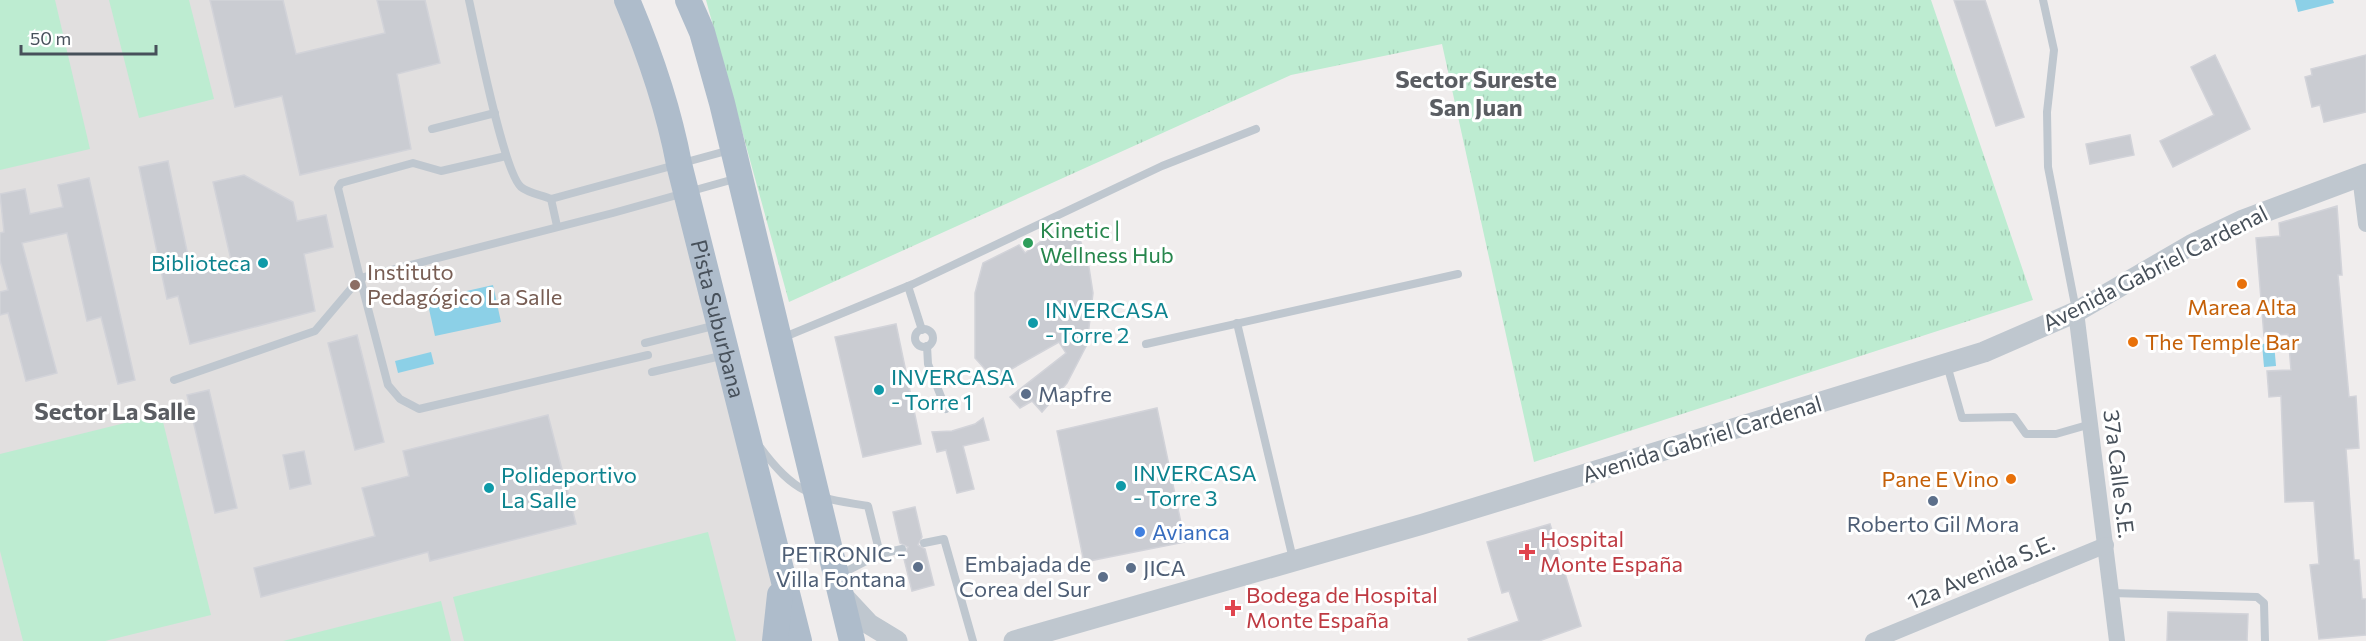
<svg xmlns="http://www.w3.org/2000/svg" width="2366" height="641" font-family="Commissioner,sans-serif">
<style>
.education{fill:#e1dfdf}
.grass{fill:url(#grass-tufts)}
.pitch{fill:#bdecd1}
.water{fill:#8cd0e7}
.building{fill:#caccd2;stroke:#d2d3d9;stroke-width:1.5}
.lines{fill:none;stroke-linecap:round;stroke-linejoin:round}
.service{stroke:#bfc7cf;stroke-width:8}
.minor{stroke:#bfc7cf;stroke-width:16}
.tertiary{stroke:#bfc7cf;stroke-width:21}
.primary{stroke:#aebccb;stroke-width:26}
.leisure-dot{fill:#2e9e5b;stroke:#fff;stroke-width:2}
.culture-dot{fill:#0f9aa8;stroke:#fff;stroke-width:2}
.food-dot{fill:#e8710a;stroke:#fff;stroke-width:2}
.education-dot{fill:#8d6e63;stroke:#fff;stroke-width:2}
.service-dot{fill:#5c6f8a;stroke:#fff;stroke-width:2}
.shop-dot{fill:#3f7fe0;stroke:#fff;stroke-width:2}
.health-dot{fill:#e0444e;stroke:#fff;stroke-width:2}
.labels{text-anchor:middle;stroke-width:6;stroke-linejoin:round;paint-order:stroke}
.leisure-label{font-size:22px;fill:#27864d;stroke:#fff;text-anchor:start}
.culture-label{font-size:22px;fill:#0d838f;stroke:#fff;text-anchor:start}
.street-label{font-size:22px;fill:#47505a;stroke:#fff}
.education-label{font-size:22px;fill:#785e54;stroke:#fff;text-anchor:start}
.food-label{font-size:22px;fill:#c56008;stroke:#fff}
.service-label{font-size:22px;fill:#4e5e75;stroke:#fff;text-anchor:start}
.shop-label{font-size:22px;fill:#366cbe;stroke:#fff;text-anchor:start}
.health-label{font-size:22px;fill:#be3a42;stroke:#fff;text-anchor:start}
.neighbourhood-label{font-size:24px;font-weight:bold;fill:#5a5d62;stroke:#fff}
</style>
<defs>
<pattern id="grass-tufts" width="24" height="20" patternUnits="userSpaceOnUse" patternTransform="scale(1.5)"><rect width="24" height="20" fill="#bdecd1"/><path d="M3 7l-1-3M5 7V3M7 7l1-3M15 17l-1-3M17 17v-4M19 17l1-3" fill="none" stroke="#a4ccb6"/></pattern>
</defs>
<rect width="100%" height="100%" fill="#f0eded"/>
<polygon class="education" points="0,0 627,0 776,546 775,641 0,641"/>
<polygon class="grass" points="706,0 1931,0 2033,300 1534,462 1442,44 1291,75 789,302"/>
<g class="pitch">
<polygon points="0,0 55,0 90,149 0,170"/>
<polygon points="109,0 189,0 214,99 139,118"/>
<polygon points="161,414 211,615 105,641 23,641 0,551 0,454"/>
<polygon points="708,532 736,641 464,641 453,597"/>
<polygon points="441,601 451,641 283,641"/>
</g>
<g class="water">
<polygon points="2295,0 2333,0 2334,3 2298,12"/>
<polygon points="493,285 501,322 435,336 427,300"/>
<polygon points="2274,343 2276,366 2264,367 2262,344"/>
<polygon points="431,352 434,364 398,373 395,361"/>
</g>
<g class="building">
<polygon points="210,0 283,0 296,54 385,33 377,0 425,0 440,63 397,74 411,149 300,175 282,96 235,107"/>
<polygon points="1954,0 1985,0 2024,117 1996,126"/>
<polygon points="2215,55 2250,129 2173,167 2160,141 2214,115 2191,67"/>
<polygon points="2366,55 2366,112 2324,122 2320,105 2312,107 2305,77 2312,75 2311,69"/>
<polygon points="2130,135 2134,155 2090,164 2086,144"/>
<polygon points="168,161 191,270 231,260 213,182 244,175 293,202 297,221 326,215 333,247 304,254 315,311 190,344 178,296 167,299 139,167"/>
<polygon points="89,178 135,380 118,384 101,317 87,321 67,233 22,243 57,373 26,381 8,313 0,315 0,292 8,290 0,260 0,233 4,232 0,194 25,189 30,214 63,207 58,185"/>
<polygon points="2337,206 2342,275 2338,275 2349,397 2356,396 2359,448 2346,449 2354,560 2359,560 2362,599 2366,599 2366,635 2319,639 2310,565 2319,564 2314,501 2285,502 2281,396 2269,397 2267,371 2291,370 2288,334 2264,336 2256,238 2280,236 2279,223"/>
<polygon points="1056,230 1062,238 1077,232 1088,261 1093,293 1088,336 1094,331 1067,383 1042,412 1032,401 1020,408 1010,397 1066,353 1059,342 994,379 975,358 975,293 983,263 1019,245 1025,253"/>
<polygon points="896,324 921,444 863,457 835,337"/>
<polygon points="357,335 384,442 355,450 328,343"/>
<polygon points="209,390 237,508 215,513 187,395"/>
<polygon points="1157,408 1185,542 1084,562 1057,431"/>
<polygon points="548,415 576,524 430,561 428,552 261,597 254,568 375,536 362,488 409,476 403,451"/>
<polygon points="983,418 989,440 963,446 974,489 957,493 946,450 937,452 932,432 952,431 975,424"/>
<polygon points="304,451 311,484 290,489 283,455"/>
<polygon points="915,507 922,537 918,545 925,549 934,585 912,591 903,555 908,547 900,543 893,512"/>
<polygon points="1550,524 1581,626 1539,641 1469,641 1468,639 1519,621 1509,591 1502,593 1487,542"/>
<polygon points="2168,612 2248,614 2247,641 2167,641"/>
</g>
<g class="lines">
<g class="service">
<path d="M 469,0 C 476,31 503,171 521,187 C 528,193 541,195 551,199 L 730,150"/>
<polyline points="2043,0 2054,50 2047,112 2048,167 2076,310"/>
<polyline points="432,129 495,113"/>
<polyline points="506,156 441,171 413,163 341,183 338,188 360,278 613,213 738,178"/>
<polyline points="551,199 557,226"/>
<polyline points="360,278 388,385 400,399 419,409 648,355"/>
<polyline points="908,286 922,330"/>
<polyline points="1237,323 1293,559"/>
<circle cx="924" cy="338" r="9"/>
<polyline points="782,338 913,284 1162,166 1256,129"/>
<polyline points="645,343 717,325"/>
<polyline points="1146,344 1458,274"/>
<polyline points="927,346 928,364 946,409"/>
<polyline points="1947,365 1962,418 2014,417 2026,434 2056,434 2091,424"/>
<polyline points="652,372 725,355"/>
<polyline points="174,380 315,331 360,278"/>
<path d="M 760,447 C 795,495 813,497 868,506 L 880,554"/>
<polyline points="924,543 944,539 973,641"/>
<polyline points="839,575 880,554 902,549"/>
<polyline points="2111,593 2257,597 2264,603 2265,641"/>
</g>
<g class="minor">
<polyline points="2360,176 2366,224"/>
<polyline points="2076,312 2117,641"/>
<polyline points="1873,641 2106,545"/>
</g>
<g class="tertiary">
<polyline points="842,595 869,624 897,641"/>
<polyline points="1014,641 1423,524 1984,352 2076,312 2191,245 2243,220 2366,174"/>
</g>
<g class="primary">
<path id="s1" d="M 627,0 C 650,54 668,106 679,164 L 799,641"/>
<polyline points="688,0 702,32 722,103 852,641"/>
<polyline points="775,641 780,595"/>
</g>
</g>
<circle class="leisure-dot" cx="1028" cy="243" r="6"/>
<g class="culture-dot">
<circle cx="263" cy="263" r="6"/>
<circle cx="1033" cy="323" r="6"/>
<circle cx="879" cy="390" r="6"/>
<circle cx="1121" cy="486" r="6"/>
<circle cx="489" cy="488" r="6"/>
</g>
<g class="food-dot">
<circle cx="2242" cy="284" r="6"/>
<circle cx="2133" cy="342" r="6"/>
<circle cx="2011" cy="479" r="6"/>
</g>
<circle class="education-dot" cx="355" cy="285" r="6"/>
<g class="service-dot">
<circle cx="1026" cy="394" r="6"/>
<circle cx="1933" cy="501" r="6"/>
<circle cx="918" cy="567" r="6"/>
<circle cx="1131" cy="568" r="6"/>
<circle cx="1103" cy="577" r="6"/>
</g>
<circle class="shop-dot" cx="1140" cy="532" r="6"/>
<g class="health-dot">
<path d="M1524 543h6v6h6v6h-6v6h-6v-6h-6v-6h6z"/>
<path d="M1230 599h6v6h6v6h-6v6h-6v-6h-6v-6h6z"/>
</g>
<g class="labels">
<g class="leisure-label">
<text x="1040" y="238">Kinetic |<tspan x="1040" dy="25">Wellness Hub</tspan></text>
</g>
<g class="culture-label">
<text x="251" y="271" text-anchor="end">Biblioteca</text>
<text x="1045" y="318">INVERCASA<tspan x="1045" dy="25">- Torre 2</tspan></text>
<text x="891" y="385">INVERCASA<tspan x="891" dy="25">- Torre 1</tspan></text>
<text x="1133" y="481">INVERCASA<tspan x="1133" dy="25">- Torre 3</tspan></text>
<text x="501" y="483">Polideportivo<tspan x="501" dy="25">La Salle</tspan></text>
</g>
<g class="street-label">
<text transform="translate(2155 268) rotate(-27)" y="8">Avenida Gabriel Cardenal</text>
<text dy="8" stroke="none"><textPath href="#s1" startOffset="332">Pista Suburbana</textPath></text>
<text transform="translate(1702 439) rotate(-17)" y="8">Avenida Gabriel Cardenal</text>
<text transform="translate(2119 474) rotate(83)" y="8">37a Calle S.E.</text>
<text transform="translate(1981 572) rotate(-23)" y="8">12a Avenida S.E.</text>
</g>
<g class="education-label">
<text x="367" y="280">Instituto<tspan x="367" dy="25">Pedagógico La Salle</tspan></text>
</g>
<g class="food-label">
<text x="2242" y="315">Marea Alta</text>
<text x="2145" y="350" text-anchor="start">The Temple Bar</text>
<text x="1999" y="487" text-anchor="end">Pane E Vino</text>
</g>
<g class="service-label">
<text x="1038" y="402">Mapfre</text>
<text x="1933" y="532" text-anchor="middle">Roberto Gil Mora</text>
<text x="906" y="562" text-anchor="end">PETRONIC -<tspan x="906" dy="25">Villa Fontana</tspan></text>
<text x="1091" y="572" text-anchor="end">Embajada de<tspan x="1091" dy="25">Corea del Sur</tspan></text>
<text x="1143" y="576">JICA</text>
</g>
<g class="shop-label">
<text x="1152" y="540">Avianca</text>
</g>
<g class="health-label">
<text x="1540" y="547">Hospital<tspan x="1540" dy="25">Monte España</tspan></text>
<text x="1246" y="603">Bodega de Hospital<tspan x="1246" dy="25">Monte España</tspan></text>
</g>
<g class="neighbourhood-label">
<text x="1476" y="88">Sector Sureste<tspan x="1476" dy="28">San Juan</tspan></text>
<text x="115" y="420">Sector La Salle</text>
</g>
</g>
<path d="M21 45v9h135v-9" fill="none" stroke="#47505a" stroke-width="3"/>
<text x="30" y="45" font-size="18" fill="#47505a" stroke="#ffffff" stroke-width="4.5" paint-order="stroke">50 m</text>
</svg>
